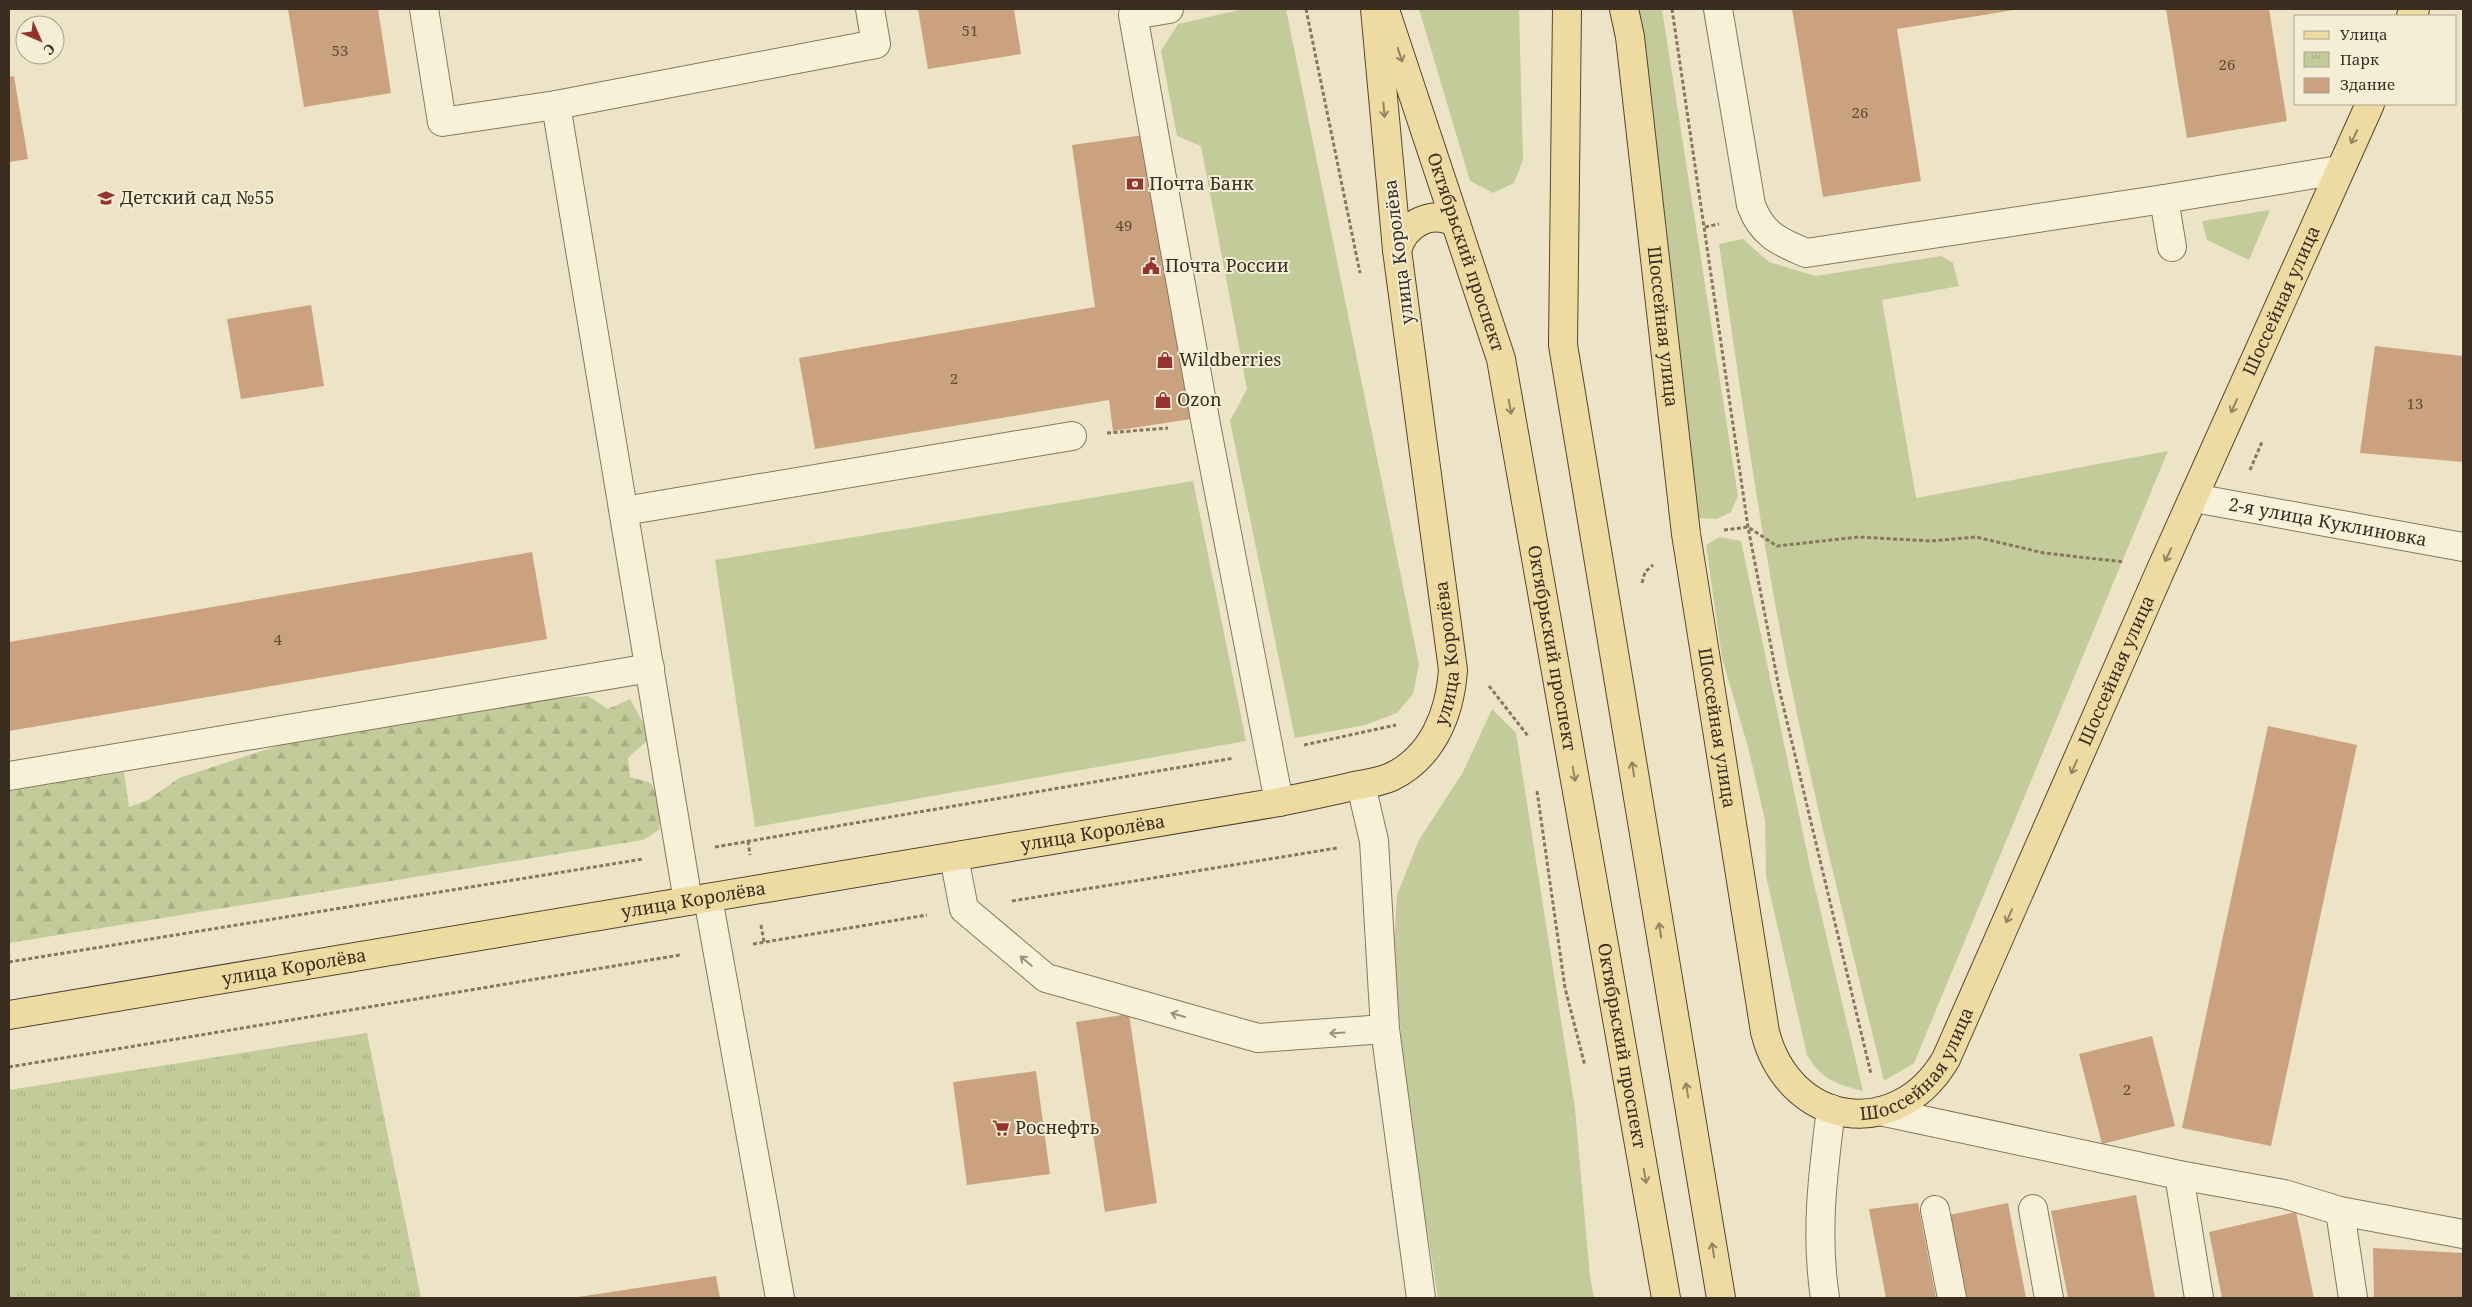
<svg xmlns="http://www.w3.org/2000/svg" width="2472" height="1307" font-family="'Noto Serif',serif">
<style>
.green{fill:#c3cb9b}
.forest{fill:url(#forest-firs)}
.park{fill:url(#park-tufts)}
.building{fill:#caa27f}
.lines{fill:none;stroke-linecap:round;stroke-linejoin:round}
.minor-casing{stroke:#88775d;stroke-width:30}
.major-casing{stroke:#564531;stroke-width:30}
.path{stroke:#88775d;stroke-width:3;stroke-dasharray:4 2.5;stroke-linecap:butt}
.minor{stroke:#f8f1da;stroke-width:28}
.major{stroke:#eedba1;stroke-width:28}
.oneway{stroke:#948460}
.oneway2{stroke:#98907d}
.labels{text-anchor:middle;stroke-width:4;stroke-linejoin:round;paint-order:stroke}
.number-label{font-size:15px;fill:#5d4b38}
.poi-label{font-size:18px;fill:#392e20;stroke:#f5eed7;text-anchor:start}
.street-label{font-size:18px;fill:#392e20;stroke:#f5eed7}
</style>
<defs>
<pattern id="forest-firs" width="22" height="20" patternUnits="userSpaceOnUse" patternTransform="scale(1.25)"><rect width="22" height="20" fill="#c3cb9b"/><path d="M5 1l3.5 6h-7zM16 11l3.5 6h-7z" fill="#a8af85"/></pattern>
<pattern id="park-tufts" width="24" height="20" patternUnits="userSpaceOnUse" patternTransform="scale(1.25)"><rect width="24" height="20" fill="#c3cb9b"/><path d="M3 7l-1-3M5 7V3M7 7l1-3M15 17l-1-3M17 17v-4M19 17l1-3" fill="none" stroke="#a8af85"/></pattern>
</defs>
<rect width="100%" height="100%" fill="#ede4c7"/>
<g class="green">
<polygon points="1243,9 1286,9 1419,665 1413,694 1397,713 1365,725 1295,738 1230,421 1247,389 1201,146 1177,136 1161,51 1178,24"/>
<polygon points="1419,9 1519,9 1523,160 1514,183 1493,193 1470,181"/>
<polygon points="1614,9 1662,9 1738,496 1731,512 1717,519 1698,518"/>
<polygon points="2270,210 2249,260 2207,240 2202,221"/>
<path d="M 1743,239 L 1769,262 L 1816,276 L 1941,256 L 1953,263 L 1959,286 L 1882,300 L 1916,498 L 2168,451 L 1914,1063 L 1884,1081 C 1851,946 1817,812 1789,676 C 1760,532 1740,388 1719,244 Z"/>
<polygon points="1193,481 1246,741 755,827 715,560"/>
<path d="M 1719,537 L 1741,541 L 1811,871 L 1863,1091 C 1836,1084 1822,1080 1807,1055 L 1766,876 L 1765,820 L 1748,747 L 1722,658 L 1706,545 Z"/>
<polygon points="1492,709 1516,733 1575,1109 1590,1276 1594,1298 1438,1298 1410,1121 1393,959 1397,895 1419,840 1463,772"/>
</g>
<polygon class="forest" points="588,696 608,709 630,699 651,737 628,758 630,777 651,783 662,808 659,830 643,840 9,943 9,791 124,772 129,807 148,800 179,778 308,736 535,700"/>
<polygon class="park" points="367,1033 421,1298 9,1298 9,1090"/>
<g class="building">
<polygon points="288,9 378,9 391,93 304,107"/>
<polygon points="918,9 1014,9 1021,54 928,69"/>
<polygon points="1792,9 2014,9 2014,10 1897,29 1921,181 1823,197"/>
<polygon points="2166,9 2269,9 2287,121 2187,138"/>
<polygon points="14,76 28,159 9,162 9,77"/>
<polygon points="1151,134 1191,419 1113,431 1109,400 815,449 799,358 1095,307 1072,145"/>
<polygon points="311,305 324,386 241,399 227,319"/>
<polygon points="2375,346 2463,356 2463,462 2360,453"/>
<polygon points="532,552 547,639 9,731 9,642"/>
<polygon points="2268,726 2357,745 2271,1146 2182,1128"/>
<polygon points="1129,1014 1157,1203 1105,1212 1076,1022"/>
<polygon points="2152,1036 2175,1126 2102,1144 2079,1054"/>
<polygon points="1036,1071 1050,1174 967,1185 953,1082"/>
<polygon points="2136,1195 2155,1298 2068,1298 2051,1211"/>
<polygon points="1918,1203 1936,1298 1886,1298 1869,1209"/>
<polygon points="2008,1203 2026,1298 1965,1298 1949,1215"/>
<polygon points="2296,1212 2314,1298 2222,1298 2209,1232"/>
<polygon points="2373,1248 2463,1253 2463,1298 2374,1298"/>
<polygon points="716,1276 720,1298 578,1298 578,1297"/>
</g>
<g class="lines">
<g class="minor-casing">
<g id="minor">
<polyline points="424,9 442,122 556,105 876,44 870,9"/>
<polyline points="1169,9 1133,15 1206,425 1279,802"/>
<path d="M 1718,9 L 1751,205 C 1762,235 1780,242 1806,253 L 2164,199 L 2339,170"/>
<polyline points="556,105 688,901"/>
<polyline points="2164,199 2172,247"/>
<path id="s1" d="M 2194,498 L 2463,547"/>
<polyline points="624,511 1072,436"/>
<polyline points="9,776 650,668"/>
<polyline points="1361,785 1374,841 1385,1029 1421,1298"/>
<polyline points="954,857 964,909 1046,978 1258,1038 1385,1029"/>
<polyline points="708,898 780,1298"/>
<polyline points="1880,1111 2179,1175 2284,1194 2340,1211 2463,1234"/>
<polyline points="2179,1175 2199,1298"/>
<polyline points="2033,1209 2049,1298"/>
<polyline points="1935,1210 1952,1298"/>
<polyline points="2340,1211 2353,1298"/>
<path d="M 1825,1298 C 1815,1233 1823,1173 1831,1109"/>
</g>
</g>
<g class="major-casing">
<g id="major">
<polyline points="1567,9 1563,345 1721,1298"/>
<path id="s2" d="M 1624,9 L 1630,37 L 1686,534 L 1765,1032 C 1789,1126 1896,1144 1946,1059 L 2162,567 L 2370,104"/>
<path id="s3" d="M 1386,13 L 1501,359 L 1666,1298"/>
<polyline points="2411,16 2415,9"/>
<path d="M 1397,250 C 1405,224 1430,209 1456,223"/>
<path id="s4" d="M 9,1015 L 1279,802 C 1304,797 1329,792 1354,786 C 1365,784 1380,782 1391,777 C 1433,757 1450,713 1453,670 L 1397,250 L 1375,9"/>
</g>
</g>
<g class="path">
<polyline points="1306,9 1360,273"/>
<polyline points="1672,9 1748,527 1779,688 1871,1074"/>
<polyline points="1705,227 1719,224"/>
<polyline points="1107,433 1168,428"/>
<polyline points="2250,470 2262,442"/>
<polyline points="1724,530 1748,527 1777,546 1858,537 1931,541 1976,537 2044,553 2124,562"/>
<polyline points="1642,583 1645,572 1653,565"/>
<polyline points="1489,686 1528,736"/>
<polyline points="1304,745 1396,725"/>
<polyline points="1537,791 1565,988 1585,1066"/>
<polyline points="748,841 750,855"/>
<polyline points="715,847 1234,758"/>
<polyline points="1012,901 1337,848"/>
<polyline points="761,925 764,942"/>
<polyline points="753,944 927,915"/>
<polyline points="9,962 643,859"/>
<polyline points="9,1067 680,955"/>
</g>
<use href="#minor" class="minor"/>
<use href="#major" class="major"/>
</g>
<defs><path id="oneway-shaft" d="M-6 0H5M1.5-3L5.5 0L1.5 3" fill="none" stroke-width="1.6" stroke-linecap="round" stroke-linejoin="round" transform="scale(1.25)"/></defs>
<g class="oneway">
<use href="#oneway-shaft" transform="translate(1400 55) rotate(72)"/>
<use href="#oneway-shaft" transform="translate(1384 110) rotate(85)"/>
<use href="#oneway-shaft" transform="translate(2354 137) rotate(115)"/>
<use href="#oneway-shaft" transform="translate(2234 406) rotate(114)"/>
<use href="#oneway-shaft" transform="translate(1510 407) rotate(80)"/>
<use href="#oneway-shaft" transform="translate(2168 555) rotate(115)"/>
<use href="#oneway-shaft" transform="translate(2074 767) rotate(114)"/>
<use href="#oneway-shaft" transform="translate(1633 769) rotate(-99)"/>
<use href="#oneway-shaft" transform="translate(1574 774) rotate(80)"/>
<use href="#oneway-shaft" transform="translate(2009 916) rotate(114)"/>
<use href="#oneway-shaft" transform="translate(1660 930) rotate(-99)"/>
<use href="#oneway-shaft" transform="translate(1687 1090) rotate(-99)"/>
<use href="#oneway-shaft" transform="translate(1645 1176) rotate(80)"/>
<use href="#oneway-shaft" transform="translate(1713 1250) rotate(-99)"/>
</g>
<g class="oneway2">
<use href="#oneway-shaft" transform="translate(1026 961) rotate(-140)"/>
<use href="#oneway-shaft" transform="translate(1178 1015) rotate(-164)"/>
<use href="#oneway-shaft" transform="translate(1337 1033) rotate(176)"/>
</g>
<defs>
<g id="bank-bare" transform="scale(1.35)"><path d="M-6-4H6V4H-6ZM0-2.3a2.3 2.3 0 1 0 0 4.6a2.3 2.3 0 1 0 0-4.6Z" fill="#95342f" stroke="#f5eed7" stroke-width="2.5" paint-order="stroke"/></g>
<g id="school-bare" transform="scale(1.35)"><path d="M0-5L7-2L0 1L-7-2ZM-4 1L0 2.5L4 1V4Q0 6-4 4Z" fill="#95342f" stroke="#f5eed7" stroke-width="2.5" paint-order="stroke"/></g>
<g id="civic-bare" transform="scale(1.35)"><path d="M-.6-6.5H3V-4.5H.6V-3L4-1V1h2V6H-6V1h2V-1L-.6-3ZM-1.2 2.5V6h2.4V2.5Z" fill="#95342f" stroke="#f5eed7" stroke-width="2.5" paint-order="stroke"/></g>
<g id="shop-bare" transform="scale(1.35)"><path d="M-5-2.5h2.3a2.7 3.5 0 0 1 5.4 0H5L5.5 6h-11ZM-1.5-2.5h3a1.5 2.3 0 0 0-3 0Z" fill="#95342f" stroke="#f5eed7" stroke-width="2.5" paint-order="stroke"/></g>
<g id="supermarket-bare" transform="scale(1.35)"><path d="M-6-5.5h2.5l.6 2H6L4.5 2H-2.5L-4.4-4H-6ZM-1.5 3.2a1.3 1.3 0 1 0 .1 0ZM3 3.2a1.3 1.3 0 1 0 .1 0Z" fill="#95342f" stroke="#f5eed7" stroke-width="2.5" paint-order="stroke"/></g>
</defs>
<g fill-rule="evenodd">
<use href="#bank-bare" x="1135" y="184"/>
<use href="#school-bare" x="106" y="198"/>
<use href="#civic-bare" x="1151" y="266"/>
<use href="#shop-bare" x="1165" y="360"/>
<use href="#shop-bare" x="1163" y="400"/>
<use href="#supermarket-bare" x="1001" y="1128"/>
</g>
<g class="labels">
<g class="number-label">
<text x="970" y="36">51</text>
<text x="340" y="56">53</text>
<text x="2227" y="70">26</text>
<text x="1860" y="118">26</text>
<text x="1124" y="231">49</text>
<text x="954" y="384">2</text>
<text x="2415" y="409">13</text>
<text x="278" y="645">4</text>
<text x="2127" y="1095">2</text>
</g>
<g class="poi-label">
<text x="1149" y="190">Почта Банк</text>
<text x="120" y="204">Детский сад №55</text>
<text x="1165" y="272">Почта России</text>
<text x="1179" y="366">Wildberries</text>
<text x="1177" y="406">Ozon</text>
<text x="1015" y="1134">Роснефть</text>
</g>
<g class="street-label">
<text transform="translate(1399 252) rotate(-97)" y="6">улица Королёва</text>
<text dy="6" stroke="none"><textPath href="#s3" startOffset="252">Октябрьский проспект</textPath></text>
<text dy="6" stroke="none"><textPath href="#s2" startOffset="2104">Шоссейная улица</textPath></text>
<text dy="6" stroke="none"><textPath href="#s2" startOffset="320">Шоссейная улица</textPath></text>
<text dy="6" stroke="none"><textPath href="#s1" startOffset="136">2-я улица Куклиновка</textPath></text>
<text dy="6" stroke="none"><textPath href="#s3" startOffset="658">Октябрьский проспект</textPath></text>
<text dy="6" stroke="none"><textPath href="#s4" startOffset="1549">улица Королёва</textPath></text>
<text dy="6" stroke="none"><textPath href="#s2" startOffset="1699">Шоссейная улица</textPath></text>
<text dy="6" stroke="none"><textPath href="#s2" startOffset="725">Шоссейная улица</textPath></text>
<text dy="6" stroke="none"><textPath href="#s4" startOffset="1099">улица Королёва</textPath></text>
<text dy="6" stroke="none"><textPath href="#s4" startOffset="694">улица Королёва</textPath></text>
<text dy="6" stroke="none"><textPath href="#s4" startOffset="289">улица Королёва</textPath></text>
<text dy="6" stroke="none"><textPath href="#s3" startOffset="1062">Октябрьский проспект</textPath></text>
<text dy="6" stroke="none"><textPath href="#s2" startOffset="1249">Шоссейная улица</textPath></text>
</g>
</g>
<rect width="2472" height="1307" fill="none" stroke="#392e20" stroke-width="20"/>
<rect x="2294" y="15" width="162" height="90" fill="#f5eed7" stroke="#aaa18e"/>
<rect x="2304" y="31" width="25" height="8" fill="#eedba1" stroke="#aaa18e"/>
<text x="2340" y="40" font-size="15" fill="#392e20">Улица</text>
<rect x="2304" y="52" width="25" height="15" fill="url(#park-tufts)" stroke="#aaa18e"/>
<text x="2340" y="65" font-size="15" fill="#392e20">Парк</text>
<rect x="2304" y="78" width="25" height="15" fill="#caa27f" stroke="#aaa18e"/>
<text x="2340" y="90" font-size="15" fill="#392e20">Здание</text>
<g transform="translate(40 40) rotate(135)"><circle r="24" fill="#f5eed7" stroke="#aaa18e"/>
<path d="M0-4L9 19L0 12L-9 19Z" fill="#95342f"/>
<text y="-8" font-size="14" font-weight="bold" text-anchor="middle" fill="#392e20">С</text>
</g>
</svg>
